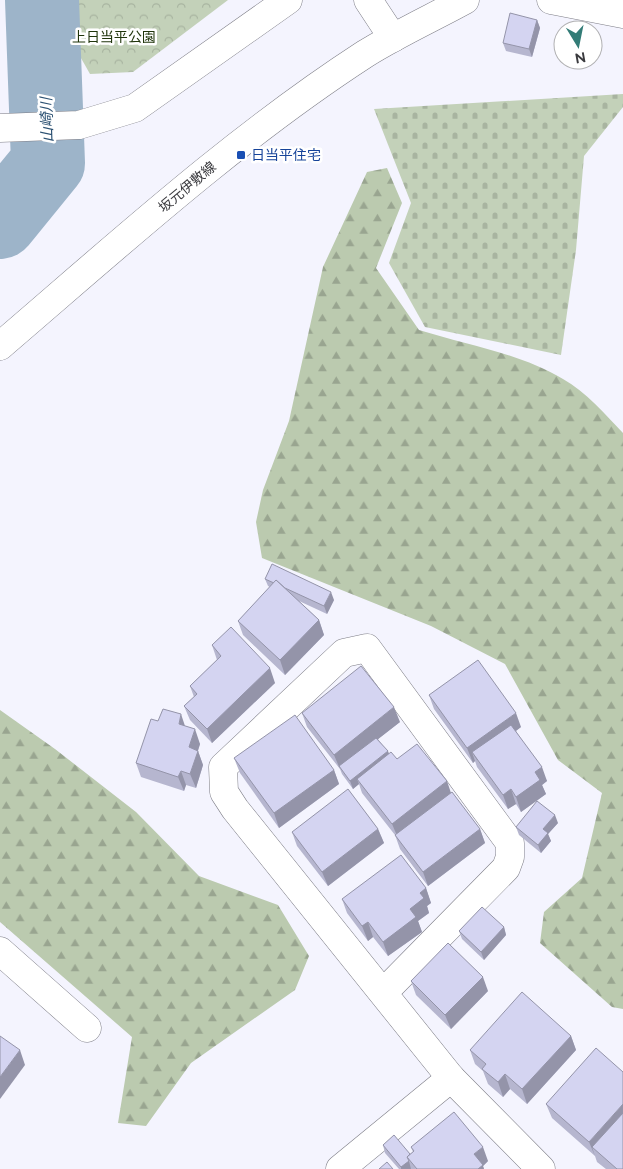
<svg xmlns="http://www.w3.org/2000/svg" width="623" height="1169" font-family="Raleway,'Noto Sans JP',sans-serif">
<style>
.forest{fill:url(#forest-firs)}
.cemetery{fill:url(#cemetery-stones)}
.park{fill:url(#park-crowns)}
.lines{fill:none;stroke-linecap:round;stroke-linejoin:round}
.river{stroke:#9db4c9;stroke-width:74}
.street-casing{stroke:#7d7d86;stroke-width:29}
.secondary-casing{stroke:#7d7d86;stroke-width:29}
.street{stroke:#fff;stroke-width:28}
.secondary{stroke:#fff;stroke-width:28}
.wall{fill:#b6b6cf}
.shaded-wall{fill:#9494a9}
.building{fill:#d4d4f1;stroke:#9494a9}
.transit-dot{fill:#1a4fb4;stroke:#fff;stroke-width:2}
.labels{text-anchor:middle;stroke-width:5;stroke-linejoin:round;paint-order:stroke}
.park-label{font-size:14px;fill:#21360c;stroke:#fff}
.transit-label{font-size:14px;fill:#164399;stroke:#fff;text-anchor:start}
.street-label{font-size:14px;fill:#3a3a3e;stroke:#fff}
.water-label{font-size:15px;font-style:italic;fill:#2d5273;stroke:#fff}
</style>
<defs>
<pattern id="forest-firs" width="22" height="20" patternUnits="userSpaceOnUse" patternTransform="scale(1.25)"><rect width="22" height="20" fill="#bbcaaf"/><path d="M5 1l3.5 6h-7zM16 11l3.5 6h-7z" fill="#99a590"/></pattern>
<pattern id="cemetery-stones" width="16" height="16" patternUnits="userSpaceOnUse" patternTransform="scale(1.25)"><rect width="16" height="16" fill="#c3d1b9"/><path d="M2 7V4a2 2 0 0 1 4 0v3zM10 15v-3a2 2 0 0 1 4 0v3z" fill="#a8b4a0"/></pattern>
<pattern id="park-crowns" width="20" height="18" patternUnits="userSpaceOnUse" patternTransform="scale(1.25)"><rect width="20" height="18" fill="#c3d1b9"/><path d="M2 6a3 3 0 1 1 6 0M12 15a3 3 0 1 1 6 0" fill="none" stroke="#a8b4a0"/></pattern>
</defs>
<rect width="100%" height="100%" fill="#f4f4fe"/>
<g class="forest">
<path d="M 387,168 L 402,203 L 376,268 L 419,330 C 467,345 519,353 563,379 C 586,392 605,414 623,433 L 623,1009 L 612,1007 L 540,943 L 544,912 L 582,878 L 602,793 L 558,760 L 505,664 L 431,626 L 262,558 L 256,522 L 263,490 L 289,421 L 323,267 L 367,172 Z"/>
<polygon points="0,710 55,749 136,812 199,876 278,905 309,956 295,990 191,1063 146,1126 118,1123 132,1037 0,922"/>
</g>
<polygon class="cemetery" points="623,94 623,107 584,156 576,250 561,355 425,327 389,263 411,203 374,109"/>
<polygon class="park" points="77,0 228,0 133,72 90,74 77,51"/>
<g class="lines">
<polyline class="river" points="0,222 48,163 42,0"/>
<g class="street-casing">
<g id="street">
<polyline points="368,0 393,38"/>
<polyline points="551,0 623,14"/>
<polyline points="0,128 79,125 135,108 288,0"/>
<polyline points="0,951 87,1028"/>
<polyline points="383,993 506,868 510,857 510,843 367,648 344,653 223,767 224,792 235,809 451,1078 541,1169"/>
<polyline points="340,1169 451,1078"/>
</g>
</g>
<g class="secondary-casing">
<path id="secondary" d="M 0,346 C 118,245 234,139 365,54 C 397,34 432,18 465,0"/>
</g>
<use href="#street" class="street"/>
<use href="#secondary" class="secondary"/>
</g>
<g class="wall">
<polygon points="537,20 540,28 532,57 506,51 503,43"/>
<polygon points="265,579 334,600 327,614 299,601 319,620 324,635 285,675 243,635 238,621 270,587 268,586"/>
<polygon points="212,645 275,683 212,743 190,720 184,706 194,697 190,686 217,660"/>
<polygon points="429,695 521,727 516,731 547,781 542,785 546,794 521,812 516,804 508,809 477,767 475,761 473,763 434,709"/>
<polygon points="302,713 400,722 378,739 389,754 451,793 480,829 485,843 428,886 400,849 395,835 362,793 359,784 353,789 342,774 340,769 307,727"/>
<polygon points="158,721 185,726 200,744 198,751 203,765 196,788 186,785 184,791 141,777 136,763"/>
<polygon points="234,758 334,770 339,784 279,828 240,773"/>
<polygon points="558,823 548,834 551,841 541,853 519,835 516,827"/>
<polygon points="378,829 384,843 328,886 297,846 292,832"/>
<polygon points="426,888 431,903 427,906 429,913 418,921 422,932 388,956 373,937 368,941 347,913 342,899"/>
<polygon points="504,927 506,935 484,960 462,939 459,931"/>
<polygon points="411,981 488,991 451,1029 416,995"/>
<polygon points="571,1036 576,1050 527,1104 510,1089 503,1097 488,1084 483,1071 475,1064 470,1050"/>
<polygon points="546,1104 623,1169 606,1169 597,1162 595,1156 552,1118"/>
<polygon points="383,1145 410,1154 413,1152 411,1147 488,1161 483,1166 484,1169 399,1169 385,1153"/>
</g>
<g class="shaded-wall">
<polygon points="537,20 540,28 532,57 529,49"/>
<polygon points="331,592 334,600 327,614 324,606"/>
<polygon points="319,620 324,635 285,675 280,660"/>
<polygon points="270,668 275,683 212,743 207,729"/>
<polygon points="394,707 400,722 341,768 339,766 340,769 334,755"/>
<polygon points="516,713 521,727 477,760 472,752 475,761 473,763 467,748"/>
<polygon points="181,714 186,729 179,724"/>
<polygon points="195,729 200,744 194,762 189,747"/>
<polygon points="198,751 203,765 196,788 190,774"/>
<polygon points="388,751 391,759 357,779 359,784 353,789 350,781"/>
<polygon points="542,767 547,781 542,785 546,794 521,812 516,797 535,772"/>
<polygon points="334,770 339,784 279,828 274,813"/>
<polygon points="181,771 186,785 184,791 178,777"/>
<polygon points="447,781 452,796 398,838 392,824"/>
<polygon points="511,789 516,804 508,809 503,795"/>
<polygon points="555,815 558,823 548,834 551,841 541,853 538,845 543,829"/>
<polygon points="378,829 384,843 328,886 322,872"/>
<polygon points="480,829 485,843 428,886 423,872"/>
<polygon points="426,888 431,903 427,906 429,913 418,921 422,932 388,956 383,942 410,909 420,893"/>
<polygon points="368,922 373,937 368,941 362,926"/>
<polygon points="504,927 506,935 484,960 481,952"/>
<polygon points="483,977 488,991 451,1029 445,1015"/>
<polygon points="571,1036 576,1050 527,1104 522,1089"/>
<polygon points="20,1050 25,1065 0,1099 0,1077"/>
<polygon points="505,1074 510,1089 503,1097 498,1082"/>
<polygon points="623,1104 623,1125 592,1147 595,1156 589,1142"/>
<polygon points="483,1147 488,1161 483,1166 484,1169 478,1169 474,1154"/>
<polygon points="409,1161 411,1169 401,1169 401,1167"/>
</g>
<g class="building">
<polygon points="510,13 537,20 529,49 503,43"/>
<polygon points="272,564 331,592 324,606 285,588 276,580 274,583 265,579"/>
<polygon points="276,580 319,620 280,660 238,621"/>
<polygon points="231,627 270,668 207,729 184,706 197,694 190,686 221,656 212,645"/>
<polygon points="478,660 516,713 467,748 429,695"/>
<polygon points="361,666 394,707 334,755 302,713"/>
<polygon points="163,709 181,714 179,724 195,729 189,747 198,751 190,774 181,771 178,777 136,763 151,719 158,721"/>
<polygon points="295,715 334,770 274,813 234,758"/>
<polygon points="511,725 542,767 535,772 540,780 516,797 511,789 503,795 472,752"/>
<polygon points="376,738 388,751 350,781 339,766"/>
<polygon points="417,744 447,781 392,824 357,779 391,752 397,759"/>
<polygon points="348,789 378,829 322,872 292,832"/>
<polygon points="452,792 480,829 423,872 395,835"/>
<polygon points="537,801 555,815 543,829 548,833 538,845 516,827"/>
<polygon points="401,855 426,888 420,893 424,898 410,909 416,917 383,942 368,922 362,926 342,899"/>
<polygon points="482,907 504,927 481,952 459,931"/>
<polygon points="448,943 483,977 445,1015 411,981"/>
<polygon points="522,992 571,1036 522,1089 505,1074 498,1082 482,1069 486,1064 470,1050"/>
<polygon points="0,1036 20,1050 0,1077"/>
<polygon points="596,1048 623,1072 623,1104 589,1142 546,1104"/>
<polygon points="454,1112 483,1147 474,1154 483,1165 478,1169 417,1169 407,1157 414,1151 411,1147"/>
<polygon points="623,1113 623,1169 617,1169 592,1147"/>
<polygon points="394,1135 410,1154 407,1157 409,1161 401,1167 383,1145"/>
<polygon points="387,1162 393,1169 379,1169"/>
</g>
<rect class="transit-dot" x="236" y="150" width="10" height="10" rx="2.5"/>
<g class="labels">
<g class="park-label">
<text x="114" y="42">上日当平公園</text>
</g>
<g class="transit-label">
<text x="251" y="160">日当平住宅</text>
</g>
<g class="street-label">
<text transform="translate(187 187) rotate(-40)" y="5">坂元伊敷線</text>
</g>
<g class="water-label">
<text transform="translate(47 120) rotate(-92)" y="5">山崎川</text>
</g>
</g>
<g transform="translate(578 45) rotate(170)"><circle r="24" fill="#ffffff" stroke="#b0b0b2"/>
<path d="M0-4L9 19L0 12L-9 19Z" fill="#337c77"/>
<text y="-8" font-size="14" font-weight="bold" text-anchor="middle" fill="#3a3a3e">N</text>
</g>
</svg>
